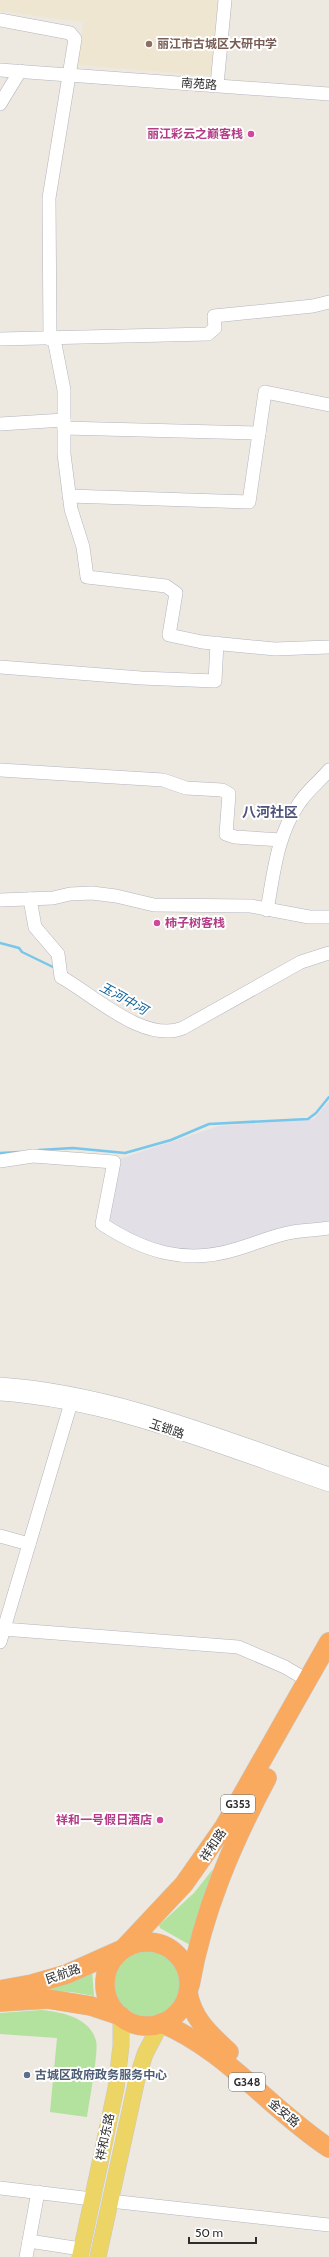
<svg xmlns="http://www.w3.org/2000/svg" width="329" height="2257" font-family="Cabin,'Noto Sans SC',sans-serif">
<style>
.industrial{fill:#e2e0e6}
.education{fill:#eee6d0}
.green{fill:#b2e29e}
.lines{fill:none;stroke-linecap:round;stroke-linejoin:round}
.stream{stroke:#77c6eb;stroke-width:2.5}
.minor-casing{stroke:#b3b5bf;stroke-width:14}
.major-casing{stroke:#c8c8c8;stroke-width:17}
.highway-casing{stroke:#c8c8c8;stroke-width:20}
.minor{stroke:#fff;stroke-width:13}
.major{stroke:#edd565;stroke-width:16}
.highway{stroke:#f9aa5f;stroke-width:19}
.education-dot{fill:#8d6e63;stroke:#fff;stroke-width:1.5}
.hotel-dot{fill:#d1479c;stroke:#fff;stroke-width:1.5}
.service-dot{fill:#5c6f8a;stroke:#fff;stroke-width:1.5}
.labels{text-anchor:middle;stroke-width:4;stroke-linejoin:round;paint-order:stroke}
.shield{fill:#fff;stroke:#6c6c6c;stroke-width:1}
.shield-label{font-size:11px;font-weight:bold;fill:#2d2d2d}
.education-label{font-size:12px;font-weight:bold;fill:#785e54;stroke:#fff;text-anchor:start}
.street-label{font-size:12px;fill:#2d2d2d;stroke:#fff}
.hotel-label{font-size:12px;font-weight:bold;fill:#b23c85;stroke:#fff;text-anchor:end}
.service-label{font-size:12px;font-weight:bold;fill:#4e5e75;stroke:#fff;text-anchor:start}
.water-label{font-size:13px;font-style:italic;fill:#12649b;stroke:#fff}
.quarter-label{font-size:14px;font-weight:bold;fill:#4e537c;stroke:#fff}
</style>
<rect width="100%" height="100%" fill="#ede8e0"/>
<polygon class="industrial" points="329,1101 329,1226 227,1248 189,1252 157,1248 108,1222 119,1159 219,1126 314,1119"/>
<polygon class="education" points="0,0 221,0 215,76 78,65 83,22 0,11"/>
<g class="green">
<polygon points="213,1869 190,1945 160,1928 159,1925 194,1893"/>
<circle cx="147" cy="1982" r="35"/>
<polygon points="92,1971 94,1996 71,1992 44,1991"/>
<path d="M 41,2010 C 61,2012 90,2017 96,2041 C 99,2050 89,2103 87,2117 L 50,2112 L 57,2038 L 0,2034 L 0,2013 Z"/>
</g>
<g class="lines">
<g class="stream">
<polyline points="0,943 19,948 22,952 55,968"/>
<polyline points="39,1150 73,1148 125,1153 171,1140 209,1124 308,1119 316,1113 329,1097"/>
<polyline points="0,1153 20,1152"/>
</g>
<g class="minor-casing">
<g id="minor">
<polyline points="0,20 70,33 75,39 49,198 50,339"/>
<polyline points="0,70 329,94"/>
<polyline points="217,85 225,0"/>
<polyline points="0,104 20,71"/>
<polyline points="0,339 208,334 215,328 214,316 313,306 329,302"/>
<polyline points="54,339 64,390 64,454 71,509 83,547 87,577 166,586 176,593 169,635 202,642 275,649 329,647"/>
<polyline points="0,424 64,420"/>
<polyline points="64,428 259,433"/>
<polyline points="69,496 249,502 265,392 329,405"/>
<polyline points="0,667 141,678 215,681 217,643"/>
<polyline points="0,770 163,780 186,788 222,790 229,794 226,834 235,837 281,840"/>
<path d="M 30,899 L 35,927 L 58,954 L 61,977 C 94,995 144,1044 183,1028 L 301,962 L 329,953"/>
<polyline points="0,900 53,898 70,894 92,893 116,896 154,905 251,906 309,917 329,917"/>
<path d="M 267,910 C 274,872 277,834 300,802 C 308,790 320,781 329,770"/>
<path d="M 0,1161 L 33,1156 L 114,1162 L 102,1224 C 145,1252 186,1265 237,1249 C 255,1244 274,1235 293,1232 C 304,1230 317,1230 329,1228"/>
<path d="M 0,1384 C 114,1392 222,1437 329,1474"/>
<path d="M 0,1394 C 114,1402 221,1448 329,1485"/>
<polyline points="0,1536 29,1544"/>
<polyline points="3,1629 238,1647 285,1667 307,1680"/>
<polyline points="0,1642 71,1403"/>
<polyline points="0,2188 92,2199"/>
<polyline points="110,2201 329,2225"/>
<polyline points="29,2241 81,2249"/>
<polyline points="26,2257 38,2192"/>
</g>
</g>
<g class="major-casing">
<g id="major">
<polyline points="80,2257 116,2088 121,2046 121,2016"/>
<polyline points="98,2257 137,2079 145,2054 161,2023"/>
</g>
</g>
<g class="highway-casing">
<g id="highway">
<circle cx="147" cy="1984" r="42"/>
<path d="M 190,1985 C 203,1911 232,1844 267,1778"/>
<polyline points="0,1990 32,1984 67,1974 123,1949 184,1884 224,1827 329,1642"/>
<path d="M 188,1993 C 193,2020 210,2034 229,2052"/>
<polyline points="0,2002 48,1999 91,2006 121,2016"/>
<path d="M 161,2023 C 226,2050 271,2110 329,2148"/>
</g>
</g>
<use href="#minor" class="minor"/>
<use href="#major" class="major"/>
<use href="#highway" class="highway"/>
</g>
<circle class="education-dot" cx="149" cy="44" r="4"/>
<g class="hotel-dot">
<circle cx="251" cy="134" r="4"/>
<circle cx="157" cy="923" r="4"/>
<circle cx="160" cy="1820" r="4"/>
</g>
<circle class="service-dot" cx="27" cy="2075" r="4"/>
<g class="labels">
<g class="shield">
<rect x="221" y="1795" width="34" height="18" rx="3"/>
<rect x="229" y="2073" width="36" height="18" rx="3"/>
</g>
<g class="shield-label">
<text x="238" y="1808">G353</text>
<text x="247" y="2086">G348</text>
</g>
<g class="education-label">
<text x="157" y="48">丽江市古城区大研中学</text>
</g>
<g class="street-label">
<text transform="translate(199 84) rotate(4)" y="4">南苑路</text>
<text transform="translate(167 1429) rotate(19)" y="4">玉锁路</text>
<text transform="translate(213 1845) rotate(-56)" y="4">祥和路</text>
<text transform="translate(63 1974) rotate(-19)" y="4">民航路</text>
<text transform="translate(284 2113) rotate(40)" y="4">金安路</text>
<text transform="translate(105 2137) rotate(-78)" y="4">祥和东路</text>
</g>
<g class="hotel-label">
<text x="243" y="138">丽江彩云之巅客栈</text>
<text x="165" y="927" text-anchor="start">柿子树客栈</text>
<text x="152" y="1824">祥和一号假日酒店</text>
</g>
<g class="service-label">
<text x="35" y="2079">古城区政府政务服务中心</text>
</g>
<g class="water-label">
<text transform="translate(124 998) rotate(29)" y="5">玉河中河</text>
</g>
<g class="quarter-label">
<text x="270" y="817">八河社区</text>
</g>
</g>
<path d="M189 2237v6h67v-6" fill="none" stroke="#2d2d2d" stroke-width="2"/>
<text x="195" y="2237" font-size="12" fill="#2d2d2d" stroke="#ffffff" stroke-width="3" paint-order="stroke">50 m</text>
</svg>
